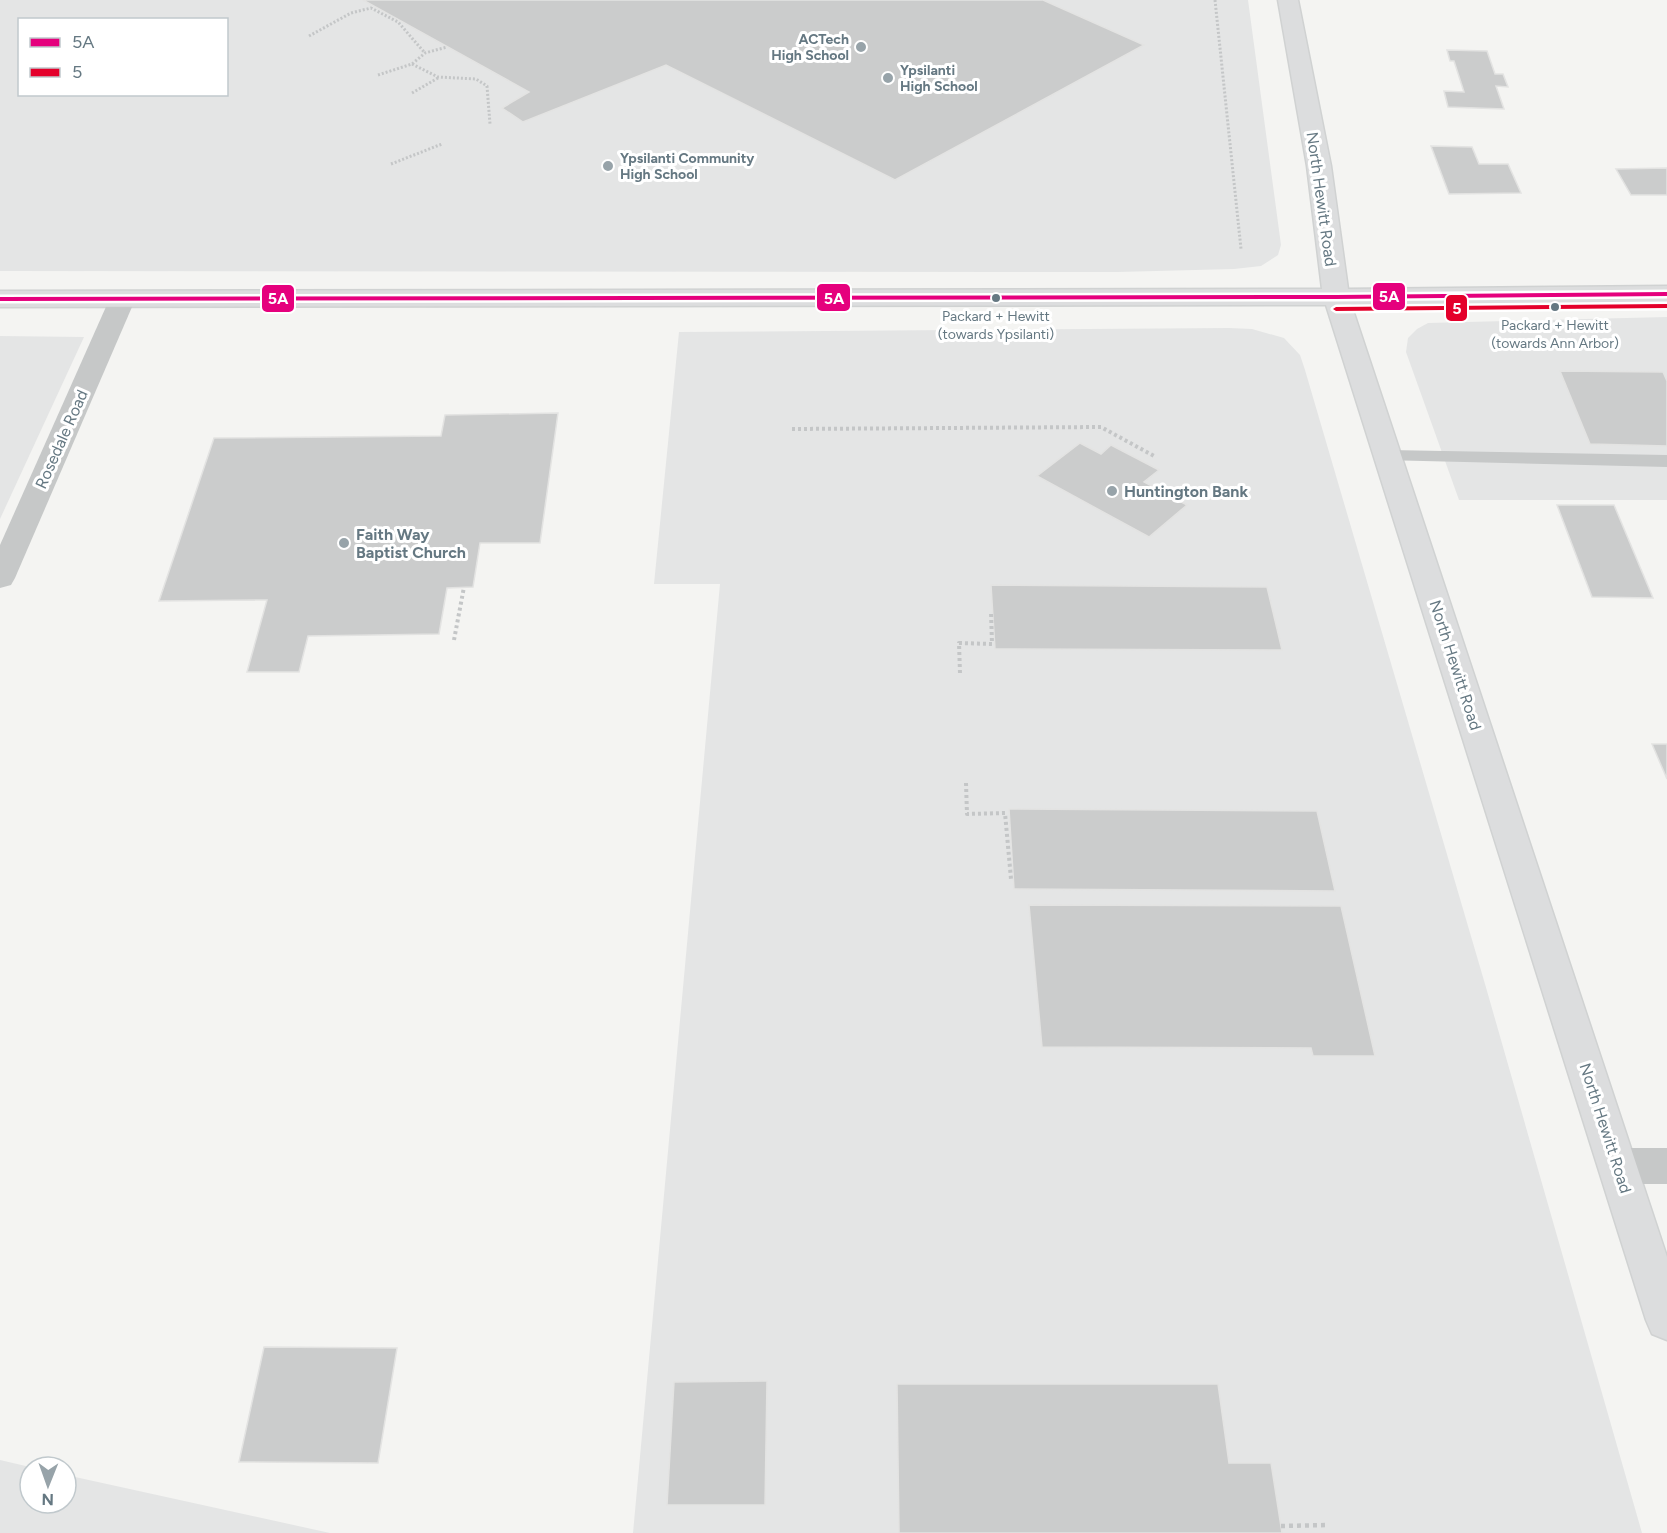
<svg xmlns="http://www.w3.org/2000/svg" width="1667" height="1533" font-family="Figtree,sans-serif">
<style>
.built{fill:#e4e5e5;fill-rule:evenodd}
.building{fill:#cbcccc;stroke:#e3e3e2;stroke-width:1.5}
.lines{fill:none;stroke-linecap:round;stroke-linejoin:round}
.secondary-casing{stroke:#d0d2d2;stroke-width:3}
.path-far2{stroke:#c4c6c7;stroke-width:3;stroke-dasharray:2 2;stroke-linecap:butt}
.path-far1{stroke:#c4c6c7;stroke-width:4;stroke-dasharray:3 3;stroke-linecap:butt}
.path{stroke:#c4c6c7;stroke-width:4.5;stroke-dasharray:4 4;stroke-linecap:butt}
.service{fill:#c6c8c8;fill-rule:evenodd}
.minor{fill:#c6c8c8;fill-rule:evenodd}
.secondary{fill:#dcddde;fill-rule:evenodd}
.bus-1-casing{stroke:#fff;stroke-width:5}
.bus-2-casing{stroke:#fff;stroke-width:5}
.bus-1{fill:#e5007d;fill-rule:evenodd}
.bus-2{fill:#e4002b;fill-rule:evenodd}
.poi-dot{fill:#97a3a9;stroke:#fff;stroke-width:2}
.bus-dot{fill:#657882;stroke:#fff;stroke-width:2}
.labels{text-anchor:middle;stroke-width:6;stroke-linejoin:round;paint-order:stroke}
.far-poi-label{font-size:14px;font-weight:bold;fill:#657882;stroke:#fff;text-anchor:start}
.bus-label{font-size:14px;fill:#657882;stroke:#fff}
.street-label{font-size:16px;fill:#657882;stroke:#fff}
.poi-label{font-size:16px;font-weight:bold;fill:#657882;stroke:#fff;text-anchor:start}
.line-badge{stroke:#fff;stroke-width:2}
.badge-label{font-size:16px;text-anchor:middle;font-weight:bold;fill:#fff}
</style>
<rect width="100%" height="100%" fill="#f4f4f2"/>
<g class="built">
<path d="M 0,0 L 1248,0 L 1281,245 L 1278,255 L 1261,266 L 1234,269 L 1117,272 L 0,271 ZM 20,20 L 226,20 L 226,94 L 20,94 Z"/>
<polygon points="1667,317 1667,500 1459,500 1406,352 1408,338 1417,329 1428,323"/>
<polygon points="1229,328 1252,329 1284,338 1300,355 1305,370 1485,984 1642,1533 633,1533 720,584 654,584 679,332"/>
<polygon points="0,336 84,337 0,519"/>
<polygon points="0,1460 30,1467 30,1503 66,1503 66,1475 330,1533 0,1533"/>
</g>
<g class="building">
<polygon points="363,0 1043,0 1144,45 895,180 666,65 523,122 502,108 529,92"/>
<polygon points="1447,50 1487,51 1495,74 1503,74 1508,87 1496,86 1504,109 1448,107 1444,91 1464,92 1454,61 1450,61"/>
<polygon points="1431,146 1472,147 1479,164 1508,164 1521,193 1449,194"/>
<polygon points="1667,168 1667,195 1631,195 1616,169"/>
<polygon points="1560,371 1663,372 1667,381 1667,446 1590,444"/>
<polygon points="558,413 540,543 480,543 473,587 447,588 439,634 308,636 299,672 247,672 267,600 159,601 214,438 441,436 445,415"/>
<polygon points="1080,443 1101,454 1111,445 1159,470 1144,482 1187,505 1149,537 1037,476"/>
<polygon points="1557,505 1614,505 1653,598 1592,597"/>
<polygon points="991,585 1267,587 1282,650 995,649"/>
<polygon points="1652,744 1667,744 1667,779"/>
<polygon points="1009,809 1317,811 1335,891 1014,889"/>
<polygon points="1029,905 1341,906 1375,1056 1313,1056 1311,1048 1042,1047"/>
<polygon points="264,1347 397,1348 378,1463 239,1462"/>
<polygon points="767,1381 765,1505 667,1505 674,1382"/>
<polygon points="897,1384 1218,1384 1229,1463 1271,1463 1282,1533 899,1533"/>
</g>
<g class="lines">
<g class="secondary-casing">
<polygon id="secondary" points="1278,0 1298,0 1331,166 1348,289 1667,286 1667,302 1351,304 1667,1257 1667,1340 1652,1334 1646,1320 1326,305 0,307 0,291 1322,289 1307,166"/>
</g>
<g class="path-far2">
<polyline points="1215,0 1241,249"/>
<polyline points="309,36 351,13 371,8 398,22 425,53"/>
<polyline points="412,64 438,77 476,79 487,86 490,124"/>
<polyline points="378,75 412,64 425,53 447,47"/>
<polyline points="412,93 438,78"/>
<polyline points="391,164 442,144"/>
</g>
<g class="path-far1">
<polyline points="792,429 1101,427 1154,456"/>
<polyline points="454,640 464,587"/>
<polyline points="960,673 959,643 992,644 991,612"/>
<polyline points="966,783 967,814 1005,813 1011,879"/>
</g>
<polyline class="path" points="1281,1526 1327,1525"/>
<polygon class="service" points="1389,450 1667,455 1667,467 1382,460 1379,456 1382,452"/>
<g class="minor">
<polygon points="122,292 131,295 135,300 15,578 11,585 0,588 0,545 109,300 113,295"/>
<polygon points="1618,1148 1667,1148 1667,1184 1618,1184 1604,1179 1598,1166 1604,1153"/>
</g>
<use href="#secondary" class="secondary"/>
<g class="bus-1-casing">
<polygon id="bus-1" points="1667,292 1667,296 1336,299 0,301 0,297 1336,295"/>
</g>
<g class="bus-2-casing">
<polygon id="bus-2" points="1667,304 1667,308 1336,311 1333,309 1336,307"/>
</g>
<use href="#bus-1" class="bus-1"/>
<use href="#bus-2" class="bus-2"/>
</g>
<g class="poi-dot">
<circle cx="861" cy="47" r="6"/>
<circle cx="888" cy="78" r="6"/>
<circle cx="608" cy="166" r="6"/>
<circle cx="1112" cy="491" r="6"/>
<circle cx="344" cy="543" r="6"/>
</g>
<g class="bus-dot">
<circle cx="996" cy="298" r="5"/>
<circle cx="1555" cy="307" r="5"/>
</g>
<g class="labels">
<g class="far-poi-label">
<text x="849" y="44" text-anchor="end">ACTech<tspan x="849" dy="16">High School</tspan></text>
<text x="900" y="75">Ypsilanti<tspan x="900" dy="16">High School</tspan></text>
<text x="620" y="163">Ypsilanti Community<tspan x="620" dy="16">High School</tspan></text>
</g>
<g class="bus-label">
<text x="996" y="321">Packard + Hewitt<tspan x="996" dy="18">(towards Ypsilanti)</tspan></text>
<text x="1555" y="330">Packard + Hewitt<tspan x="1555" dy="18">(towards Ann Arbor)</tspan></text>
</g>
<g class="street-label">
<text transform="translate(1322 199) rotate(82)" y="6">North Hewitt Road</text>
<text transform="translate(61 439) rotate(-66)" y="6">Rosedale Road</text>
<text transform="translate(1456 665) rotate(72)" y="6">North Hewitt Road</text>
<text transform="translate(1606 1128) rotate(72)" y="6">North Hewitt Road</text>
</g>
<g class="poi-label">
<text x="1124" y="497">Huntington Bank</text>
<text x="356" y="540">Faith Way<tspan x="356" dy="18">Baptist Church</tspan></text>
</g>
</g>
<g class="line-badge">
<rect x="1372" y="282" width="34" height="29" rx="6" fill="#e5007d"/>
<rect x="816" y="283" width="35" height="29" rx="6" fill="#e5007d"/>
<rect x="261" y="284" width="34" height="29" rx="6" fill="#e5007d"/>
<rect x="1445" y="294" width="23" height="28" rx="6" fill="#e4002b"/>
</g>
<g class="badge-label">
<text x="1389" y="302">5A</text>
<text x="834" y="304">5A</text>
<text x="278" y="304">5A</text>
<text x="1457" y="314">5</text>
</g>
<rect x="18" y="18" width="210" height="78" fill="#ffffff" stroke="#c1c9cd" stroke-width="1.5"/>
<rect x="30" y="38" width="30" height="9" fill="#e5007d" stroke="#c1c9cd" stroke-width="1.5"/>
<text x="72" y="48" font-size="18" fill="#657882">5A</text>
<rect x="30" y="68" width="30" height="9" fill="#e4002b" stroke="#c1c9cd" stroke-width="1.5"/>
<text x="72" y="78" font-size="18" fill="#657882">5</text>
<g transform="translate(48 1485) rotate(181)"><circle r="28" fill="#ffffff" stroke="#c1c9cd" stroke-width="1.5"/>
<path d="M0-4.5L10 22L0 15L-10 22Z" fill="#97a3a9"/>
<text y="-9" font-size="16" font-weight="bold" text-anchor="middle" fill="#657882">N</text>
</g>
</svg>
